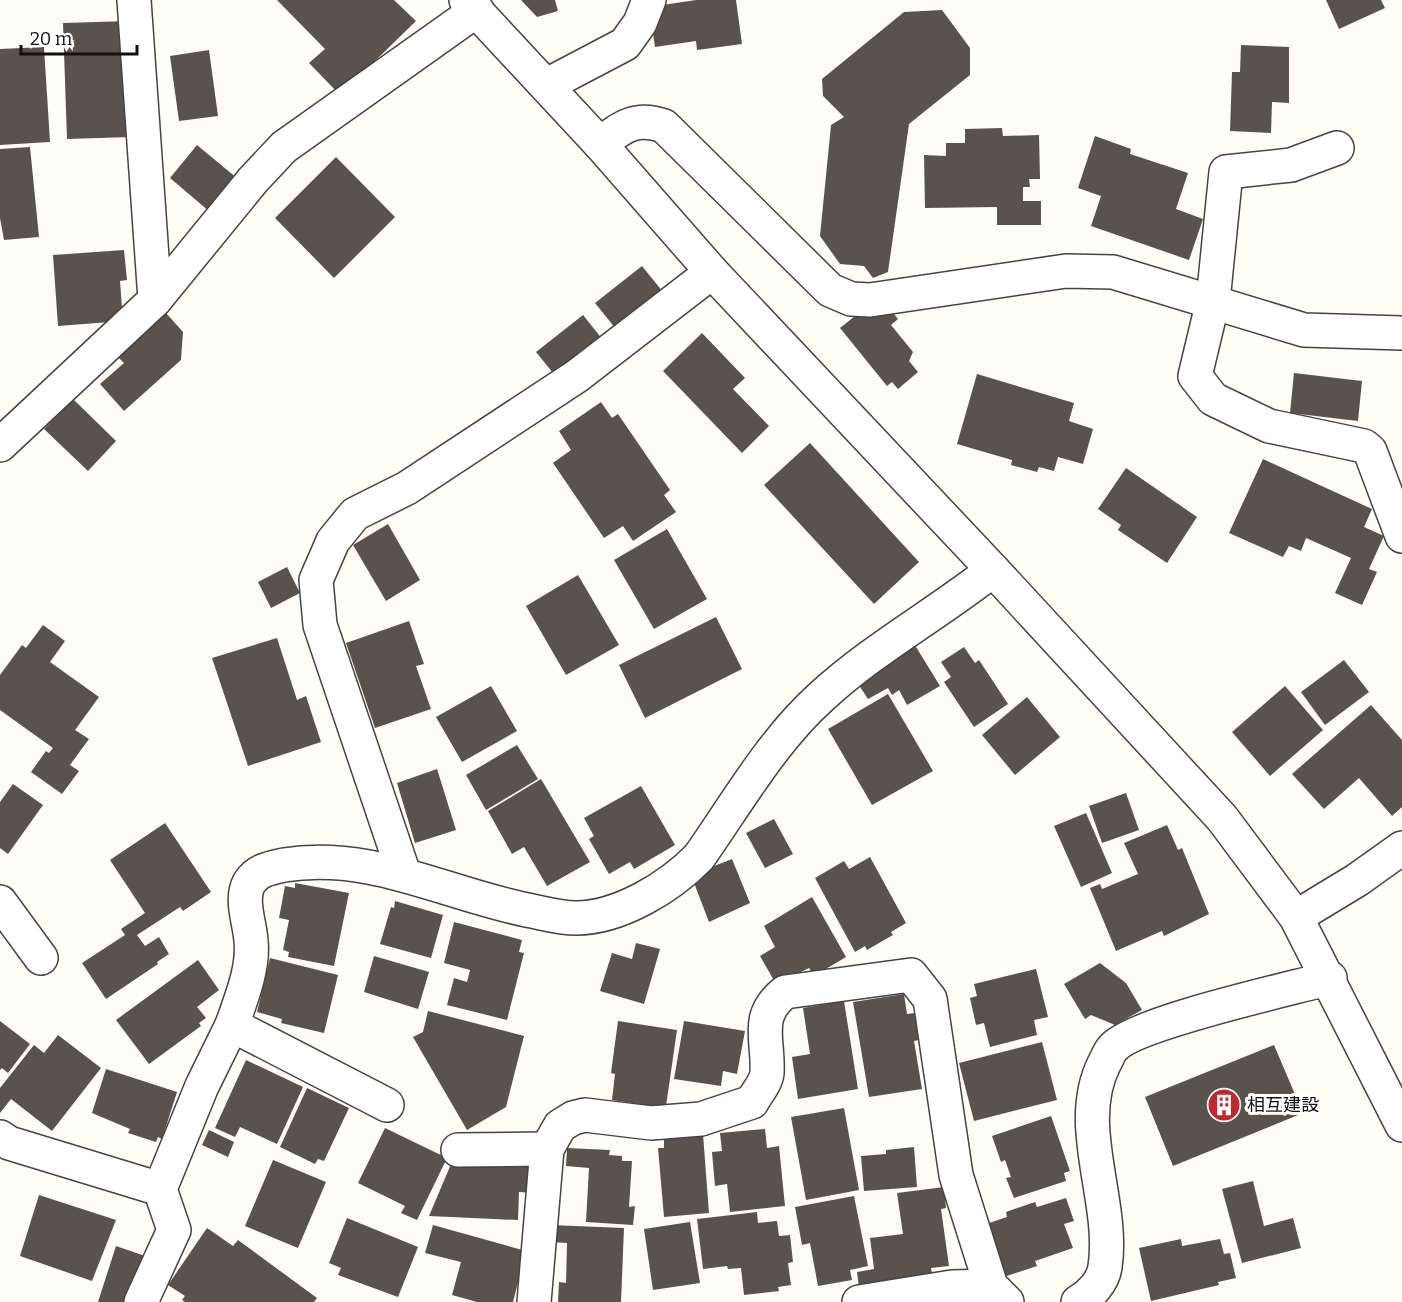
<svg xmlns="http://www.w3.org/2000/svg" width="1402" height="1302" font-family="Bitter,'Noto Sans JP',serif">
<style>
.building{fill:#5a524d}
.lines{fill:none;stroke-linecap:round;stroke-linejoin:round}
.minor-casing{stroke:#444;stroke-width:36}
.minor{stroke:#fff;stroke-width:33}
.labels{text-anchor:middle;stroke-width:6;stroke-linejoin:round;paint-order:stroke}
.poi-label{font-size:18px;fill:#111;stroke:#fff;text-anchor:start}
</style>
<rect width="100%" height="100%" fill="#fffdf5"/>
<g class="building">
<polygon points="277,0 394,0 416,21 340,95 309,63 325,49"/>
<polygon points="521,0 555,0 558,11 537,17"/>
<polygon points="696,0 736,0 742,44 697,50 696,41 655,47 649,7"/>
<polygon points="1326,0 1381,0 1385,8 1339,29"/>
<polygon points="942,10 970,48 970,75 909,124 888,272 873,278 864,266 840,264 820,236 831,125 844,117 823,96 822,79 904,12"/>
<polygon points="129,21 132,137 67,139 63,23"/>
<polygon points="1241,45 1289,47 1289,103 1272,102 1271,133 1230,131 1232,72 1240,72"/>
<polygon points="44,47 50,142 0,145 0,49"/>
<polygon points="209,50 218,116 179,121 170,56"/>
<polygon points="1002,128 1003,136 1039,135 1040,179 1029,179 1030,187 1023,187 1023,201 1041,201 1041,225 997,225 997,207 925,208 924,155 946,156 946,143 965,143 965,129"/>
<polygon points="1095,136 1131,149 1130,154 1188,173 1176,209 1203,219 1189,260 1091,226 1101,196 1078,188"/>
<polygon points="197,145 238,179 210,212 170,178"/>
<polygon points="30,147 39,237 4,240 0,218 0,149"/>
<polygon points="336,157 395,217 334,278 275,218"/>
<polygon points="124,250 127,280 120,281 123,321 58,326 53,255"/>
<polygon points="642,266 663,292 616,329 595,303"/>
<polygon points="889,308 898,319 891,325 913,352 909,361 918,372 898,389 892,382 887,386 840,328 860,312"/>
<polygon points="166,313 183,332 181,360 124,411 100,384 124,363 118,357"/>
<polygon points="583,315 603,340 557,378 536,352"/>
<polygon points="702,333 745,378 733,389 769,426 742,453 663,371"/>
<polygon points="1294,373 1362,381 1358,421 1290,413"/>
<polygon points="977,374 1074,403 1069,421 1093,429 1083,464 1058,457 1054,471 1039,467 1037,472 1011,465 1012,460 957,444"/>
<polygon points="73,399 116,441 88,471 44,429"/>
<polygon points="601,402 612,418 618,414 670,490 664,495 676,512 633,541 623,526 604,538 553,463 571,450 559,431"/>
<polygon points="810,443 919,562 874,604 764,485"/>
<polygon points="1263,459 1372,509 1364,527 1384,536 1369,569 1377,572 1362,605 1335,593 1351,558 1306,538 1301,551 1289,546 1283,557 1229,533"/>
<polygon points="1126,468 1197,517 1167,563 1118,530 1121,525 1098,509"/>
<polygon points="388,524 420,580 386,601 353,545"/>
<polygon points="667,529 707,599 654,629 614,560"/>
<polygon points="287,567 300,593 271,608 258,582"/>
<polygon points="578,575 619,645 566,675 526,606"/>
<polygon points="716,617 742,669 645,718 619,665"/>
<polygon points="409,621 424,664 416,666 431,709 375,728 346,643"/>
<polygon points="43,625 65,641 50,662 99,697 75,730 89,739 70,765 79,771 62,794 31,772 46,751 49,753 53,748 0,710 0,675 22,645 26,648"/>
<polygon points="277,638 297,700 306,696 321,742 248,766 212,658"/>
<polygon points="913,642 940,686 907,705 899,690 892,695 888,688 868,699 855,679"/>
<polygon points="964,647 975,663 979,660 1008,704 974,727 944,682 951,677 941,662"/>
<polygon points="1344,660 1369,692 1325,725 1301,692"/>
<polygon points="491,686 517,731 462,762 436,717"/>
<polygon points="1285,686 1323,730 1270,776 1232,732"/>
<polygon points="888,694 933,771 872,805 828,729"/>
<polygon points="1027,697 1060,737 1015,775 982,735"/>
<polygon points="1371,705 1402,740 1402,807 1392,816 1359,778 1324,809 1292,774"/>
<polygon points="517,745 538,779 486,810 466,775"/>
<polygon points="437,769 456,830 415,843 397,783"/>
<polygon points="541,779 590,862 547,886 524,847 512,854 488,811"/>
<polygon points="13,784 43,805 8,854 0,848 0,802"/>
<polygon points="641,786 675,845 634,869 630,862 609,874 589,839 594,836 584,818"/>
<polygon points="1126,793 1139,830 1102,843 1089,806"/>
<polygon points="1086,813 1112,873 1081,887 1054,826"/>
<polygon points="774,819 793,854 765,868 746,833"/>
<polygon points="165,823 211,892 183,911 180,907 137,935 145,946 159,937 169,954 157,962 158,964 106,999 82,963 125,935 121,929 145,913 110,860"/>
<polygon points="1167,825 1178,850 1182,848 1209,914 1164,936 1162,931 1116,951 1090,888 1100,884 1102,889 1138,874 1124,843"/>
<polygon points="870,857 906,923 891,932 893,935 867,950 865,946 855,952 815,878 844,861 849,869"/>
<polygon points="732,859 750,903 709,922 691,875"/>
<polygon points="295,883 349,893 334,966 288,957 289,952 283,950 289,920 279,918 285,886 295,888"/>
<polygon points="812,897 846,957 814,976 809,968 776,984 760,956 775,947 764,926"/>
<polygon points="395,901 443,915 431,958 380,944 391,907 394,908"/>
<polygon points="454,922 522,940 519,952 524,953 507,1020 447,1005 454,978 467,982 470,970 444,963"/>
<polygon points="636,943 660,949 644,1004 600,991 612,953 632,959"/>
<polygon points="374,956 429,972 418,1009 364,992"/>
<polygon points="270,958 338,975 324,1033 281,1023 282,1019 257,1012"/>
<polygon points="198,960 219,990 197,1007 206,1018 199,1023 201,1026 149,1064 116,1020"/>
<polygon points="1100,963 1126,983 1142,1010 1115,1025 1091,1015 1085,1019 1064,984"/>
<polygon points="1036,969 1048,1017 1034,1020 1037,1035 990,1047 984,1023 976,1025 970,998 977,996 974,984"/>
<polygon points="904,994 907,1014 915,1013 919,1040 914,1041 922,1089 869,1097 853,1002"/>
<polygon points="844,1001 858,1089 798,1099 792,1057 810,1054 803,1008"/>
<polygon points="428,1011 524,1036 506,1107 467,1130 413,1037 423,1032"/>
<polygon points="0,1021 30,1044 8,1073 2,1068 0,1070"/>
<polygon points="618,1021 677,1030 665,1113 652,1112 652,1106 612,1100 615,1074 611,1073"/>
<polygon points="684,1021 745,1031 737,1074 723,1071 721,1086 674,1079"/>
<polygon points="58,1035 101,1068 52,1131 11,1099 0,1113 0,1088 34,1045 44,1053"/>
<polygon points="1042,1042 1057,1100 974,1121 959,1063"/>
<polygon points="1274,1045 1303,1113 1173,1166 1145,1097"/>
<polygon points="246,1060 303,1087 277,1144 240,1127 235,1137 215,1128"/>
<polygon points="106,1069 177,1092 162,1139 158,1137 156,1142 128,1133 130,1129 92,1113"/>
<polygon points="307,1088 349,1108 324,1161 318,1159 315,1164 280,1147"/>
<polygon points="844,1108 859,1190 806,1200 791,1117"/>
<polygon points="1051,1116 1070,1171 1064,1173 1066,1181 1014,1198 1006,1178 1011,1177 1005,1160 1001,1162 992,1136"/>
<polygon points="385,1128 447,1158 417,1220 401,1213 405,1206 358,1183"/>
<polygon points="765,1129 767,1148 779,1146 785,1206 730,1212 727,1184 715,1186 712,1152 722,1151 720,1133"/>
<polygon points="209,1130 234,1142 228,1157 202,1145"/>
<polygon points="703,1134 709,1213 664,1217 658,1148 664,1148 664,1138"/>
<polygon points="914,1147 917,1187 864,1191 861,1156 886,1154 886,1150"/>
<polygon points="567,1148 610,1150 609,1155 622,1156 622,1161 632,1161 629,1207 635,1206 633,1225 586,1222 589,1168 566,1166"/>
<polygon points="454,1157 537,1161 535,1193 519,1192 518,1220 429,1216"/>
<polygon points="273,1160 326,1182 298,1248 245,1226"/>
<polygon points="1253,1181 1264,1226 1293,1218 1301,1248 1242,1263 1222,1189"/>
<polygon points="944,1187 946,1208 941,1209 949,1266 931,1268 933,1278 859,1288 857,1272 874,1269 870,1238 903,1234 897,1193"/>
<polygon points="39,1195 116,1220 92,1281 20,1256"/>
<polygon points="854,1196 868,1266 850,1270 852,1280 818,1286 810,1243 802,1245 795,1207"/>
<polygon points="1066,1198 1074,1221 1064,1224 1073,1248 1035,1261 1037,1266 1004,1277 986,1224 1007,1217 1006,1212 1035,1202 1037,1207"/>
<polygon points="757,1212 758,1223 777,1221 779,1236 790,1235 793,1262 788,1263 791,1285 778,1287 779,1291 744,1295 741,1268 728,1269 727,1266 703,1269 697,1219"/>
<polygon points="347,1218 418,1247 398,1297 338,1275 341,1268 329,1263"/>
<polygon points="690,1222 700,1283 653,1290 644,1229"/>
<polygon points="433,1225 526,1251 513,1302 477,1302 452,1295 461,1262 425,1253"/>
<polygon points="551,1225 624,1228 621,1302 558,1302 559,1282 566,1283 567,1243 550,1242"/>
<polygon points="207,1228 233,1246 238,1240 317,1298 314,1302 185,1302 182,1300 185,1296 168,1285"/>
<polygon points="1181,1239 1182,1246 1220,1239 1224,1254 1230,1253 1236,1278 1218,1282 1219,1285 1151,1301 1139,1248"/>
<polygon points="116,1246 148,1257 135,1302 98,1302"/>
</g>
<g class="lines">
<g class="minor-casing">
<g id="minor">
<polyline points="134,0 155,300"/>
<polyline points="466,0 600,144 712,272 993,570 1222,818 1296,917 1402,1125"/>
<polyline points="547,85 625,44 640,23 649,0"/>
<path d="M 600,144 C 622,127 636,116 664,126 L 830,290 L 851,299 L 870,300 L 1066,271 L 1113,272 L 1304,330 L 1402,333"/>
<polyline points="1337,148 1291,165 1226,172 1213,301 1195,376 1213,399 1269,426 1364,446 1370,451 1402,536"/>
<polyline points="0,445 155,300 253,180 284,147 477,10"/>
<polyline points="404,874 320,625 316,580 333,541 355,514 407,488 577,376 712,272"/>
<polyline points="0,902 41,958"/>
<polyline points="1296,917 1357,880 1402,848"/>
<path d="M 232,1025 C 241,999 254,968 251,941 C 250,923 240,900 249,883 C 257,870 270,868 284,865 C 371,851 443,893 527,910 C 543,913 559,918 576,918 C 619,918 670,887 699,857 C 737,803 772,741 821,697 C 873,649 937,614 993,570"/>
<polyline points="0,1137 9,1143 160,1189"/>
<polyline points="458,1150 547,1149"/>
<polyline points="141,1302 174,1230 160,1189 202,1086 232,1025 387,1105"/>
<path d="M 534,1302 L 547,1149 L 560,1126 L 573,1118 L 585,1115 L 651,1123 L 701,1119 L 752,1102 C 756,1094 766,1083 767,1073 C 769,1039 754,1017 785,992 L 911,975 L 930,999 L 956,1175 L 991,1286 L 1007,1302"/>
<polyline points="859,1302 952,1287 991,1286"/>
<path d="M 1078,1302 C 1090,1295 1103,1282 1105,1267 C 1115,1201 1073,1126 1104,1064 C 1107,1059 1109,1052 1113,1048 C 1134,1023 1290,989 1330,978"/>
</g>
</g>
<use href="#minor" class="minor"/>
</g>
<defs>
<g id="building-disc" transform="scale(1.725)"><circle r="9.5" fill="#c4262e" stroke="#fff"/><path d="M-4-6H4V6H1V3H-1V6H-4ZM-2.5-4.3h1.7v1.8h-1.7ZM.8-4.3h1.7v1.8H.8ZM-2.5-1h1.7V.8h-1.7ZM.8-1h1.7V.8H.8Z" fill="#fff"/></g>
</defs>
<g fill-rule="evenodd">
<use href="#building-disc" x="1224" y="1105"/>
</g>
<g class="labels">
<g class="poi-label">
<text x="1247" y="1111">相互建設</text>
</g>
</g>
<path d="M21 45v9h116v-9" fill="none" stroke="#111111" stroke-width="3"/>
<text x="30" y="45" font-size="18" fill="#111111" stroke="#ffffff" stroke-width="4.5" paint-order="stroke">20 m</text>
</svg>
